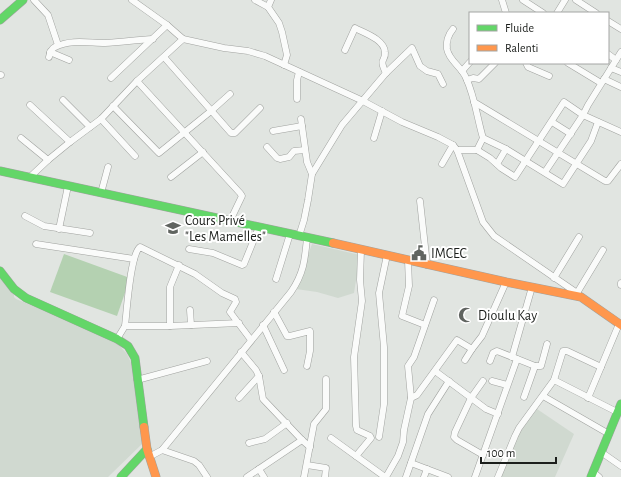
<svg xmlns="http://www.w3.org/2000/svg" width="621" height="477" font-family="'Alegreya Sans',sans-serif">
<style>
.built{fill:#d0d9d0}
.pitch{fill:#b4d1b1}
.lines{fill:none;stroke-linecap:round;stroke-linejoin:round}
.street-casing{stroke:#a0a29f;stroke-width:7}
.fast-casing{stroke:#a0a29f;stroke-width:9}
.slow-casing{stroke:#a0a29f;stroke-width:9}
.street{stroke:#fafbfa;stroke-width:6}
.fast{stroke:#63d668;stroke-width:8}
.slow{stroke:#ff974d;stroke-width:8}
.labels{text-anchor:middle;stroke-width:4;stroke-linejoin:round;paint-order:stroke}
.poi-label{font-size:14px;fill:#1b1e1b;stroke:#fff;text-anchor:start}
</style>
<rect width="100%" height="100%" fill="#e1e5e1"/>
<g class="built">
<polygon points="312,244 360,255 354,293 338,298 317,292 296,289"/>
<polygon points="0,275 14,292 14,297 16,299 67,320 118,344 127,354 132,365 135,382 143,443 108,477 0,477"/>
<polygon points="537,409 574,434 555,477 500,477 517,436"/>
</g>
<polygon class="pitch" points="64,254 130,278 117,316 50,292"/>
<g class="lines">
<g class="street-casing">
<g id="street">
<polyline points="34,0 48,15 58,45"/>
<polyline points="132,0 167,25 183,39 224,48 248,51 265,56 363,101 402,122 438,137 453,145 457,150 483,222 494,236 577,293 581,297"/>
<polyline points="255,0 268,7"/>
<polyline points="271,0 268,7 279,23 282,32 287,55 284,65"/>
<polyline points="502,0 506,13"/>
<polyline points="523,0 543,13"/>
<polyline points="576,0 596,13"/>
<polyline points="557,13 565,0"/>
<polyline points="608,21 621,29"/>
<path d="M 453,29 C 448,35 446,42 447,49 C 449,61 462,67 466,78 C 475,97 477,118 483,138 L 477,150"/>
<path d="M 345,50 L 355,28 C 364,33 384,39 385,52 C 386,62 378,57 386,73"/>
<polyline points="50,52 69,60"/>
<polyline points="608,54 616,60"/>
<path d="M 49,57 C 50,52 51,49 55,47 C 71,39 89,43 105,43 C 121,42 137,40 153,39"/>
<polyline points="164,57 231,133 235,133 260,108"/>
<polyline points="526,63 528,67 549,76"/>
<polyline points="568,63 601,83"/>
<polyline points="611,68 621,72"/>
<polyline points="462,71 470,62"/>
<polyline points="0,75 1,75"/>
<polyline points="111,78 167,25"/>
<polyline points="604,79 621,87"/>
<polyline points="467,80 473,78 479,79 495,63"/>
<polyline points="137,81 240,193 242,196 230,221"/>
<polyline points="297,99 297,80 299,72"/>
<polyline points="63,100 90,127"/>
<polyline points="474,102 605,181 608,181 621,164"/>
<polyline points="30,105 70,142"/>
<polyline points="113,106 159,153 211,111 230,94"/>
<polyline points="101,119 135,156"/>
<polyline points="552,122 571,134"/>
<polyline points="273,131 302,126"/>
<polyline points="21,138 48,160"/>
<polyline points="374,138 382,111"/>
<polyline points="483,138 506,149 563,184 591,141 598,122"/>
<polyline points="267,147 277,158 280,159 289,157 294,151 305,150"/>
<polyline points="457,150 477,150 490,158 501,168 515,177 564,102 583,115 621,132"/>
<polyline points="442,164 453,145"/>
<polyline points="497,164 506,149"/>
<polyline points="545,172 583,115 588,105 621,52"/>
<polyline points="312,174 342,125 386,73 412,48 420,66 427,71 438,74 443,84"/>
<polyline points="30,177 48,160 70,142 101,119 137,81 183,39"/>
<polyline points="171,177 203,152"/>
<polyline points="101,193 108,167"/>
<polyline points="420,201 427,265"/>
<polyline points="25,216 44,226 90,233"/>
<polyline points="59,229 68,186"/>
<polyline points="299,236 304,220 308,200 312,174 307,162 301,119"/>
<polyline points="36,244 134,259"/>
<polyline points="189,249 213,253 242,265 244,264 259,227"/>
<polyline points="408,260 409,286 402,316 425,325"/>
<polyline points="554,278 579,237"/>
<polyline points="276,279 290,234"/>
<polyline points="621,283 621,285"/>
<polyline points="577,293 603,250"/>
<polyline points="190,310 191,325"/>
<polyline points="274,312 287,336 290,336 310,331 310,351 307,366"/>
<polyline points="263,325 284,370"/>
<path d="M 125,326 C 127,310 130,255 140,247 L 195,274 L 222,293 L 235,299 L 236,302 L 230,312 L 251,340"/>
<polyline points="170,326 170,287 179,265"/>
<polyline points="117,339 125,326 170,326 239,323"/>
<polyline points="241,352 256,370 259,376 263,399 302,440 310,447"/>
<polyline points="512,357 532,287"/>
<polyline points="465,360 472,349"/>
<polyline points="490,361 493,353 497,351 535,366 541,366 547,344"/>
<polyline points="435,371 486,409 498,414"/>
<polyline points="137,380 207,361"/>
<polyline points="554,380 617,412"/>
<polyline points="492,381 507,385"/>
<polyline points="543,396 609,434"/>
<polyline points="524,397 535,366"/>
<polyline points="239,398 259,376"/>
<polyline points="411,398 417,395 457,340 472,349 482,336 506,282"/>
<polyline points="588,398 619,324"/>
<polyline points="379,437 384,404 384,347 379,293 387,255"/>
<polyline points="331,438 385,477"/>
<polyline points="249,443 265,439 287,423"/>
<polyline points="162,450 194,461 199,465 207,477"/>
<polyline points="601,452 621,466"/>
<polyline points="483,455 457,440 454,437 455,432 471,398 483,381"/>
<polyline points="356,456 371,438 370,436 357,430 356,426 354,357 362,301 360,280 361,250"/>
<path d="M 149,457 L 162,450 L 291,292 C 304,273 305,259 307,238"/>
<polyline points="411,463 448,477"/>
<polyline points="307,465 326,468 325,477"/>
<polyline points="259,469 264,477"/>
<polyline points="593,472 599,477"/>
<polyline points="247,477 302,440"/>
<polyline points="304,477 314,424 326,409 326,379"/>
<polyline points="386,477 398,456 403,442 404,430 411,398 408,366 414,357 434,300"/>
<polyline points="406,477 428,414 449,381"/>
<polyline points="424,477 427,469"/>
<polyline points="475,477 517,359"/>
<polyline points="498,477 515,436 519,428 554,380 563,351 567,351 601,367"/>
</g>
</g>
<g class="fast-casing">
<g id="fast">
<polyline points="0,20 23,0"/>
<polyline points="0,171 333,243"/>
<polyline points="0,271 14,289 26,298 117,339 128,346 135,358 144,427"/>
<polyline points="121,477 147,449"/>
<polyline points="591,477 621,404"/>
</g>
</g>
<g class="slow-casing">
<g id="slow">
<polyline points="333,243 506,282 581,297 621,325"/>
<polyline points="144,427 147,449 156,477"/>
</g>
</g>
<use href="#street" class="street"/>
<use href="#fast" class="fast"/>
<use href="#slow" class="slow"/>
</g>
<defs>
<g id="school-bare" transform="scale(1.2)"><path d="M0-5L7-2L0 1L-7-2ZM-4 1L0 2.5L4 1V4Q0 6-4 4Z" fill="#606460" stroke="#fff" stroke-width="2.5" paint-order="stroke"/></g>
<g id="civic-bare" transform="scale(1.2)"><path d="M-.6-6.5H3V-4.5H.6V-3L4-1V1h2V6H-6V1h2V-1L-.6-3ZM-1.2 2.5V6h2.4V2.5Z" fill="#606460" stroke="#fff" stroke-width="2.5" paint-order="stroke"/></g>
<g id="mosque-bare" transform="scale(1.2)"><path d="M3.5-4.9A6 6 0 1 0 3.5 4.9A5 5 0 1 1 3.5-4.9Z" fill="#606460" stroke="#fff" stroke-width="2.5" paint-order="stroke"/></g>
</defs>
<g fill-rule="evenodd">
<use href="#school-bare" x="173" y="228"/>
<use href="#civic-bare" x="419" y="253"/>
<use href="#mosque-bare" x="466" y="315"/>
</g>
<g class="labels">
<g class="poi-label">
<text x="185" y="225">Cours Privé<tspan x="185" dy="16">"Les Mamelles"</tspan></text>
<text x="431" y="258">IMCEC</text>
<text x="478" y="320">Dioulu Kay</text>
</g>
</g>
<rect x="469" y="12" width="140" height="52" fill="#ffffff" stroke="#a4a5a4"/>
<rect x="477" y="25" width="20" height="6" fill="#63d668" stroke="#a4a5a4"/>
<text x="505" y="32" font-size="12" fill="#1b1e1b">Fluide</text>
<rect x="477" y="45" width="20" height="6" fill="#ff974d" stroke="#a4a5a4"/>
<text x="505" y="52" font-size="12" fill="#1b1e1b">Ralenti</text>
<path d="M481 457v6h75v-6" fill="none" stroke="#1b1e1b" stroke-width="2"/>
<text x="487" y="457" font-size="12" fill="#1b1e1b" stroke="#ffffff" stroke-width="3" paint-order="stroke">100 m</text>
</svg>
